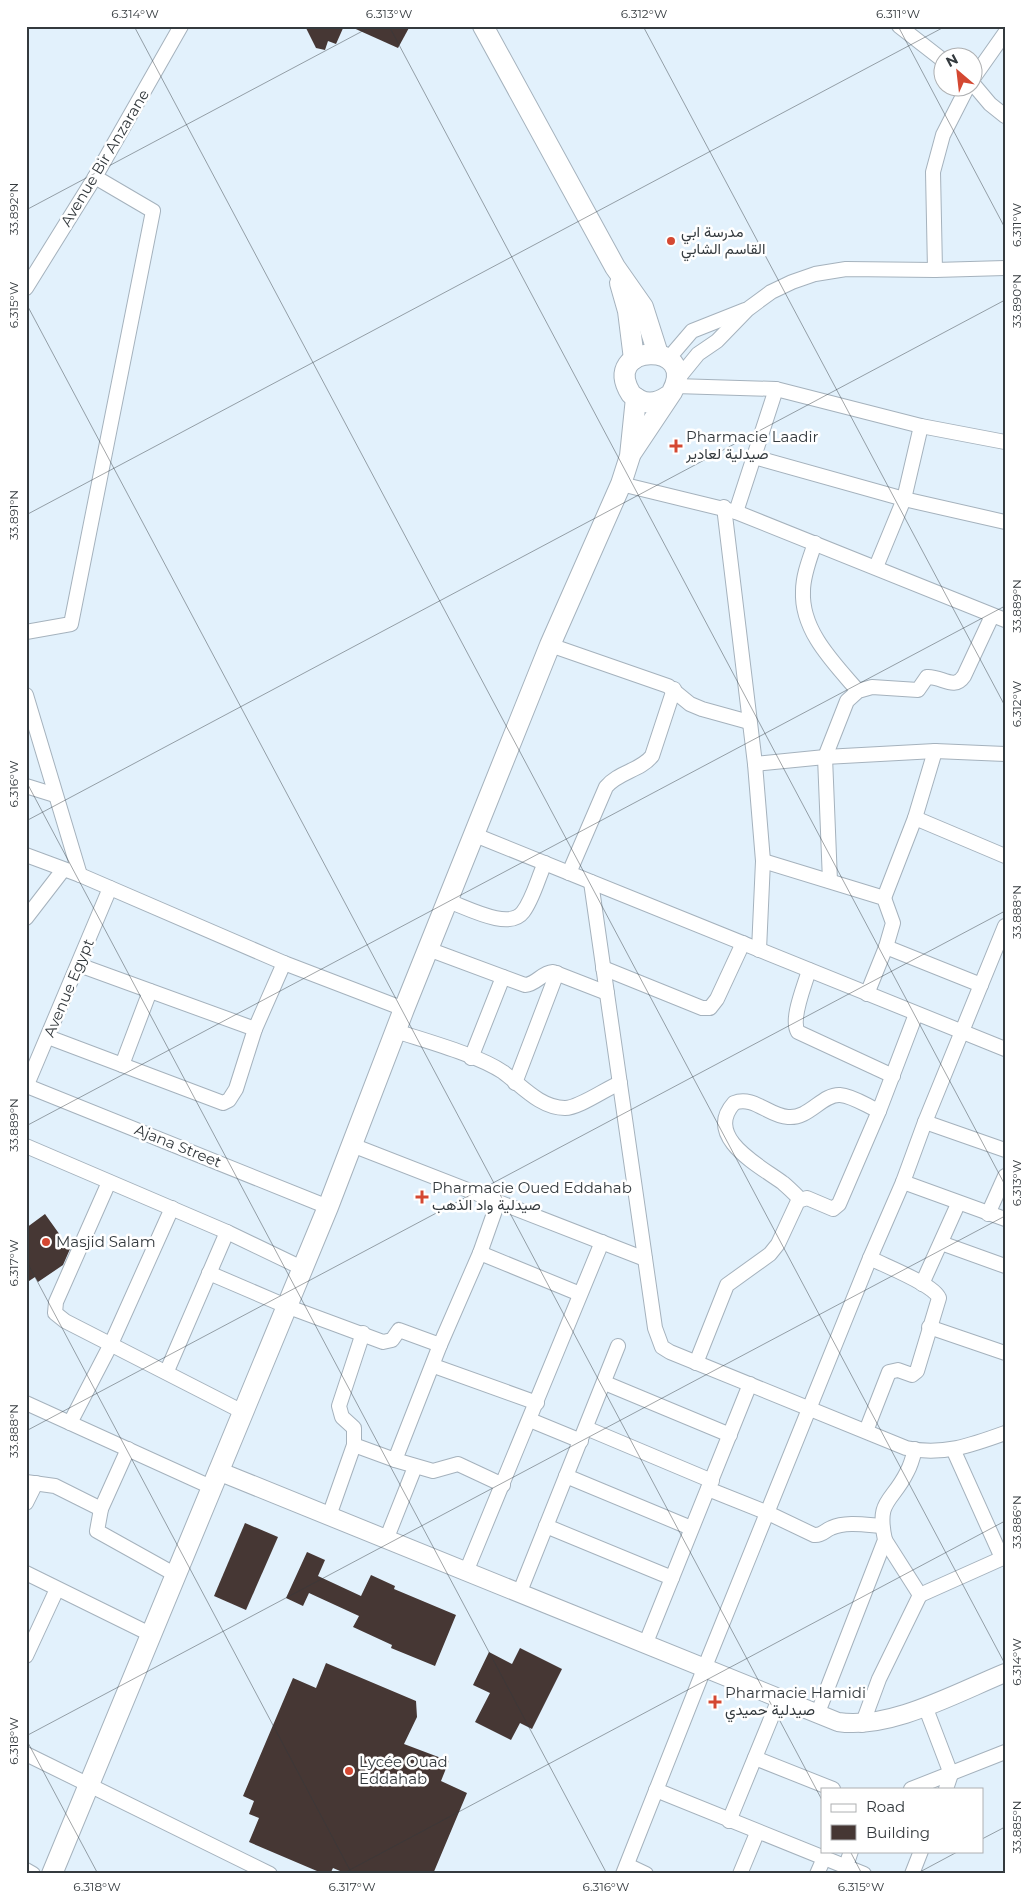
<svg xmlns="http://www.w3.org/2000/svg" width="1031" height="1900" font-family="Montserrat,Vazirmatn,sans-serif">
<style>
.building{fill:#463734}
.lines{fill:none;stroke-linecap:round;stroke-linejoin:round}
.minor-casing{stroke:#a5b2bd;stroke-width:16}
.tertiary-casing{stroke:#a5b2bd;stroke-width:20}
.secondary-casing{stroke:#a5b2bd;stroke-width:22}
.minor{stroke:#fff;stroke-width:14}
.tertiary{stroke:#fff;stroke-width:18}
.secondary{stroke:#fff;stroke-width:20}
.ticks{fill:none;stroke:#343a3e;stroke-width:1;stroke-opacity:0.45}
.poi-dot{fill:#d44832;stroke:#fff;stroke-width:2}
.labels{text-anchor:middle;stroke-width:5;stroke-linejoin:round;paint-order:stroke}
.street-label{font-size:15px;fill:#343a3e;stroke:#fff}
.poi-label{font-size:15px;fill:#343a3e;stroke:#fff;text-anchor:start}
.neatline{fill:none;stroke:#343a3e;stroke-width:2}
.ticks-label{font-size:12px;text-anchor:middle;fill:#343a3e}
</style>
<rect width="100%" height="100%" fill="#e2f1fc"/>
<g class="building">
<polygon points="305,26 344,26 336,44 328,41 325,50 316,48"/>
<polygon points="349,26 410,26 398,48"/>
<polygon points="45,1214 70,1249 63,1265 38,1282 35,1277 26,1283 26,1228"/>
<polygon points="245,1523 278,1537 246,1610 214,1596"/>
<polygon points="307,1552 325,1560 318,1576 361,1596 371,1575 395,1586 394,1589 456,1615 435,1666 391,1648 392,1645 353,1627 359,1616 309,1593 303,1606 286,1598"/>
<polygon points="520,1648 562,1669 532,1729 520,1723 511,1740 475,1722 490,1693 473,1685 489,1652 512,1664"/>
<polygon points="326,1663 416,1701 417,1717 404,1744 449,1761 441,1781 467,1793 433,1874 347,1874 333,1868 330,1874 324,1874 249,1842 259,1818 249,1814 254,1801 243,1796 293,1678 316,1688"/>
</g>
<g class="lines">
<g class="minor-casing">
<g id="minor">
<polyline points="899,26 944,61"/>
<polyline points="974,77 1005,33"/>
<polyline points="974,85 990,104 1005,116"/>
<polyline points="935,270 933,172 943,135 967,88"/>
<polyline points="26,288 95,177 181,26"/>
<polyline points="668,359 692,331 745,310"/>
<polyline points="676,381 698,354 717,341 748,309 771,292 792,282 815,274 846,269 935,270 1005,268"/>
<polyline points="675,386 776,389 921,426 1005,442"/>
<polyline points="754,457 904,499 1005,522"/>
<polyline points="621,484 736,512 1005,620"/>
<polyline points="724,507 755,764 763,861 759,950"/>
<polyline points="736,512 776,389"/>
<path d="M 815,543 C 810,558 803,575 803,591 C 801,631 834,663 858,691"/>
<polyline points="876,567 904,499 921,426"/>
<polyline points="26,632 71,624 153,211 95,177"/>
<polyline points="550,645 668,686 690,704 702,709 749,722"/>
<polyline points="26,695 80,875"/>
<polyline points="755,764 825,757 935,751 1005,754"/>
<polyline points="26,786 55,795"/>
<polyline points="915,818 1005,856"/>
<polyline points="475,835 1005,1049"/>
<polyline points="26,855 80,875 284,963 404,1009"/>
<polyline points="763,861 884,898 893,923 886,947 867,994"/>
<path d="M 569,873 L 606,787 C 618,772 640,771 652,756 L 674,689"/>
<path d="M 830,881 L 825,757 L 847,701 L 858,691 L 872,687 L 918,690 L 927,677 C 942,676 954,691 964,676 L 992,616"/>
<path d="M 591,882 L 655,1328 L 662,1347 L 670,1352 L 906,1448 C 942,1456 972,1445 1005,1433"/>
<polyline points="884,898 915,818 935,751"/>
<path d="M 448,901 C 466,907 509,931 523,912 C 533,899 538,878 545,863"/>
<polyline points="26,918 63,870"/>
<polyline points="886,947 981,985"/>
<path d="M 428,949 L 525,985 C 537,984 541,973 553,972 L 607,993"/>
<polyline points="79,965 255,1029"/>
<polyline points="603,968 702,1008 710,1008 717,999 743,943"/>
<path d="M 809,970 C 805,985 790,1019 798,1032 L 893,1076"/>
<path d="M 396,1031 C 426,1041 478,1055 503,1072 C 521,1085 540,1108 565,1108 C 579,1108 605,1089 620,1083"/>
<polyline points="48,1037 223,1103 229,1100 236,1089 255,1029 284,963"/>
<polyline points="471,1058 503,977"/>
<polyline points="122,1065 150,991"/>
<polyline points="515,1083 557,973"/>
<polyline points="27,1086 328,1207"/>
<polyline points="26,1087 110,888"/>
<polyline points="925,1122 1005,1150"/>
<polyline points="352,1145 645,1259"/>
<polyline points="26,1146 227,1232 302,1268"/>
<polyline points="109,1182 56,1302 55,1313 65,1321 243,1412"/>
<polyline points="903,1182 1005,1219"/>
<path d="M 800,1199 C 795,1194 789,1188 783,1183 C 762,1167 703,1138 734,1103 C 753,1095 769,1116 788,1117 C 809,1119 822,1094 840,1095 C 853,1096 867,1106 879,1111"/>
<polyline points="498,1202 480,1253 440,1345 395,1460 433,1471 458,1464 503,1485"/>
<polyline points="988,1214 1005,1176"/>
<polyline points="941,1243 1005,1266"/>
<polyline points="480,1253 580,1294"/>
<polyline points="209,1273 286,1306 383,1342 392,1340 399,1330 440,1345"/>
<polyline points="922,1284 958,1204"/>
<polyline points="929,1327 1005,1353"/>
<polyline points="696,1363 727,1285 770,1254 778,1244 798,1201 807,1198 833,1209 839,1204 879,1111 916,1014"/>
<polyline points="434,1366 537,1403"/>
<polyline points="167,1371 227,1232"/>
<polyline points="605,1383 730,1435"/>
<polyline points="26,1403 211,1487"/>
<polyline points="530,1420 581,1441"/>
<polyline points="70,1423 111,1344 172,1208"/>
<polyline points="586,1428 712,1481"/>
<path d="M 866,1431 L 889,1372 L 898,1370 L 912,1375 L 917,1371 L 939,1298 C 933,1284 885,1266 870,1258"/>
<polyline points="354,1445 395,1460"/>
<polyline points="128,1449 101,1509 97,1531 176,1575"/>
<polyline points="953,1449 1002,1558"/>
<polyline points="566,1476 691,1528"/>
<polyline points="26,1482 55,1486 101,1509"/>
<path d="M 708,1489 L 768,1513 L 814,1535 C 822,1536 824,1531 831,1528 C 846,1521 867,1525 882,1526"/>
<polyline points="26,1503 36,1483"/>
<polyline points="329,1516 354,1445 354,1428 342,1417 339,1406 363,1333"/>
<polyline points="546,1526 672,1578"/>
<polyline points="386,1540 415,1467"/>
<polyline points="466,1572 602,1242"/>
<polyline points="26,1573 152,1635"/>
<polyline points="519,1594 618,1346"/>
<polyline points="920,1595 1005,1557"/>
<polyline points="645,1645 750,1384"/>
<polyline points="26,1656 57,1589"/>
<polyline points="925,1706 951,1774 946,1789"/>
<path d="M 817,1715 L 885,1540 C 876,1499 892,1503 907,1472 C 911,1465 913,1457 915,1449"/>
<polyline points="862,1725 879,1679 920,1595 885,1540"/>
<polyline points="26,1754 270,1874"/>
<polyline points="755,1758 833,1789"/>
<polyline points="911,1789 1005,1752"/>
<polyline points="656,1790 864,1874"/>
<polyline points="729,1821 779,1699"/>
<polyline points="627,1865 646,1874"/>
<polyline points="846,1866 851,1851"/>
<polyline points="26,1870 33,1874"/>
<polyline points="623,1874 704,1669 870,1258 903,1182 925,1122 1005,926"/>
<polyline points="740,1874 757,1833"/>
<polyline points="817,1874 824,1858"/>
<polyline points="912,1874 921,1851"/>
</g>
</g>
<g class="tertiary-casing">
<path id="tertiary" d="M 218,1471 L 838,1722 C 890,1730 956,1693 1005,1673"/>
</g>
<g class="secondary-casing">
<g id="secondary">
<polyline points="483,26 615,267 643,307 658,354"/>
<polyline points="620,283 628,311 634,359"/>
<path d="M 632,452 L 672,392 C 700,340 599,343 631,394 C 643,405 655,405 668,396"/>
<polyline points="52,1874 328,1207 404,1009 550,645 621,484 630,456 636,398"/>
</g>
</g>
<use href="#minor" class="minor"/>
<use href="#tertiary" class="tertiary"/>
<use href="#secondary" class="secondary"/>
</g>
<path class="ticks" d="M 134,26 L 1005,1664M 389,26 L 1005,1185M 643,26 L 1005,706M 898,26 L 1005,228M 26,210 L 372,26M 26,303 L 822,1800M 26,515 L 946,26M 26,781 L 607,1874M 26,821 L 1005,300M 26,1126 L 1005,606M 26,1260 L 352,1874M 26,1431 L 1005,911M 26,1736 L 1005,1216M 26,1739 L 98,1874M 982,1839 L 1005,1827M 850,1851 L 862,1874M 342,1874 L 1005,1521M 916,1874 L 959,1851"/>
<g class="poi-dot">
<circle cx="671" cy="241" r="5"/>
<path d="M673.5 438.5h5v5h5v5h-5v5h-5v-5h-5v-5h5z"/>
<path d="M419.5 1189.5h5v5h5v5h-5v5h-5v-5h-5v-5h5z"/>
<circle cx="46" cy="1242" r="5"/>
<path d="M712.5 1694.5h5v5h5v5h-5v5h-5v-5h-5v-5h5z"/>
<circle cx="349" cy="1771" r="5"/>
</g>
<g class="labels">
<g class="street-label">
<text transform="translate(105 158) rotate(-59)" y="5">Avenue Bir Anzarane</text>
<text transform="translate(69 988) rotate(-67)" y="5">Avenue Egypt</text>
<text transform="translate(178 1146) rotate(22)" y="5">Ajana Street</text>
</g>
<g class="poi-label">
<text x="681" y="237">مدرسة ابي<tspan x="681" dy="17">القاسم الشابي</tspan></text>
<text x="686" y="442">Pharmacie Laadir<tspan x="686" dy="17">صيدلية لعادير</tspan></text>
<text x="432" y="1193">Pharmacie Oued Eddahab<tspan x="432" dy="17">صيدلية واد الذهب</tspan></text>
<text x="56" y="1247">Masjid Salam</text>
<text x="725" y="1698">Pharmacie Hamidi<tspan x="725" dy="17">صيدلية حميدي</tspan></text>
<text x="359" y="1767">Lycée Ouad<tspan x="359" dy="17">Eddahab</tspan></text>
</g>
</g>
<rect width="1031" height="1900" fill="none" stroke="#ffffff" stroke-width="55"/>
<rect x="821" y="1788" width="162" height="65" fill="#ffffff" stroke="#aeb0b2"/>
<rect x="831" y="1804" width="25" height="8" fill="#ffffff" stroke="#aeb0b2"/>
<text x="866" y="1812" font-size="15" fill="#343a3e">Road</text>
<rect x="831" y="1825" width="25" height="15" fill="#463734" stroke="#aeb0b2"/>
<text x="866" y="1838" font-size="15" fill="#343a3e">Building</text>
<g transform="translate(958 72) rotate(332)"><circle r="24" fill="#ffffff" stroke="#aeb0b2"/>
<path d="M0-4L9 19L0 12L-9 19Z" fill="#d44832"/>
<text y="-8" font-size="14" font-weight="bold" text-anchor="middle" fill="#343a3e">N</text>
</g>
<rect x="28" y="28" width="976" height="1844" class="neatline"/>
<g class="ticks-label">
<text x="135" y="18">6.314°W</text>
<text x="389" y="18">6.313°W</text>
<text x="644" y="18">6.312°W</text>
<text x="898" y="18">6.311°W</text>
<text transform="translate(14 209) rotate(-90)" y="4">33.892°N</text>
<text transform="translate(1017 225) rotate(-90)" y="4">6.311°W</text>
<text transform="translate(1017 301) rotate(-90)" y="4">33.890°N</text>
<text transform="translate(14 305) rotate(-90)" y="4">6.315°W</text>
<text transform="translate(14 515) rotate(-90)" y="4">33.891°N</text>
<text transform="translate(1017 606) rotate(-90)" y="4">33.889°N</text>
<text transform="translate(1017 704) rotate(-90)" y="4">6.312°W</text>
<text transform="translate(14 784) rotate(-90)" y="4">6.316°W</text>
<text transform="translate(1017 912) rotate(-90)" y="4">33.888°N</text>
<text transform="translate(14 1125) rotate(-90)" y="4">33.889°N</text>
<text transform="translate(1017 1183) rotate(-90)" y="4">6.313°W</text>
<text transform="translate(14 1263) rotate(-90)" y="4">6.317°W</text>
<text transform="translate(14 1431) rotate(-90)" y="4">33.888°N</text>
<text transform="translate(1017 1522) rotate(-90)" y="4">33.886°N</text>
<text transform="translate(1017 1662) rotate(-90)" y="4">6.314°W</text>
<text transform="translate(14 1741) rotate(-90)" y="4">6.318°W</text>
<text transform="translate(1017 1827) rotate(-90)" y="4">33.885°N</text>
<text x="97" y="1891">6.318°W</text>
<text x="352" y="1891">6.317°W</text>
<text x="606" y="1891">6.316°W</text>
<text x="861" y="1891">6.315°W</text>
</g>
</svg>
